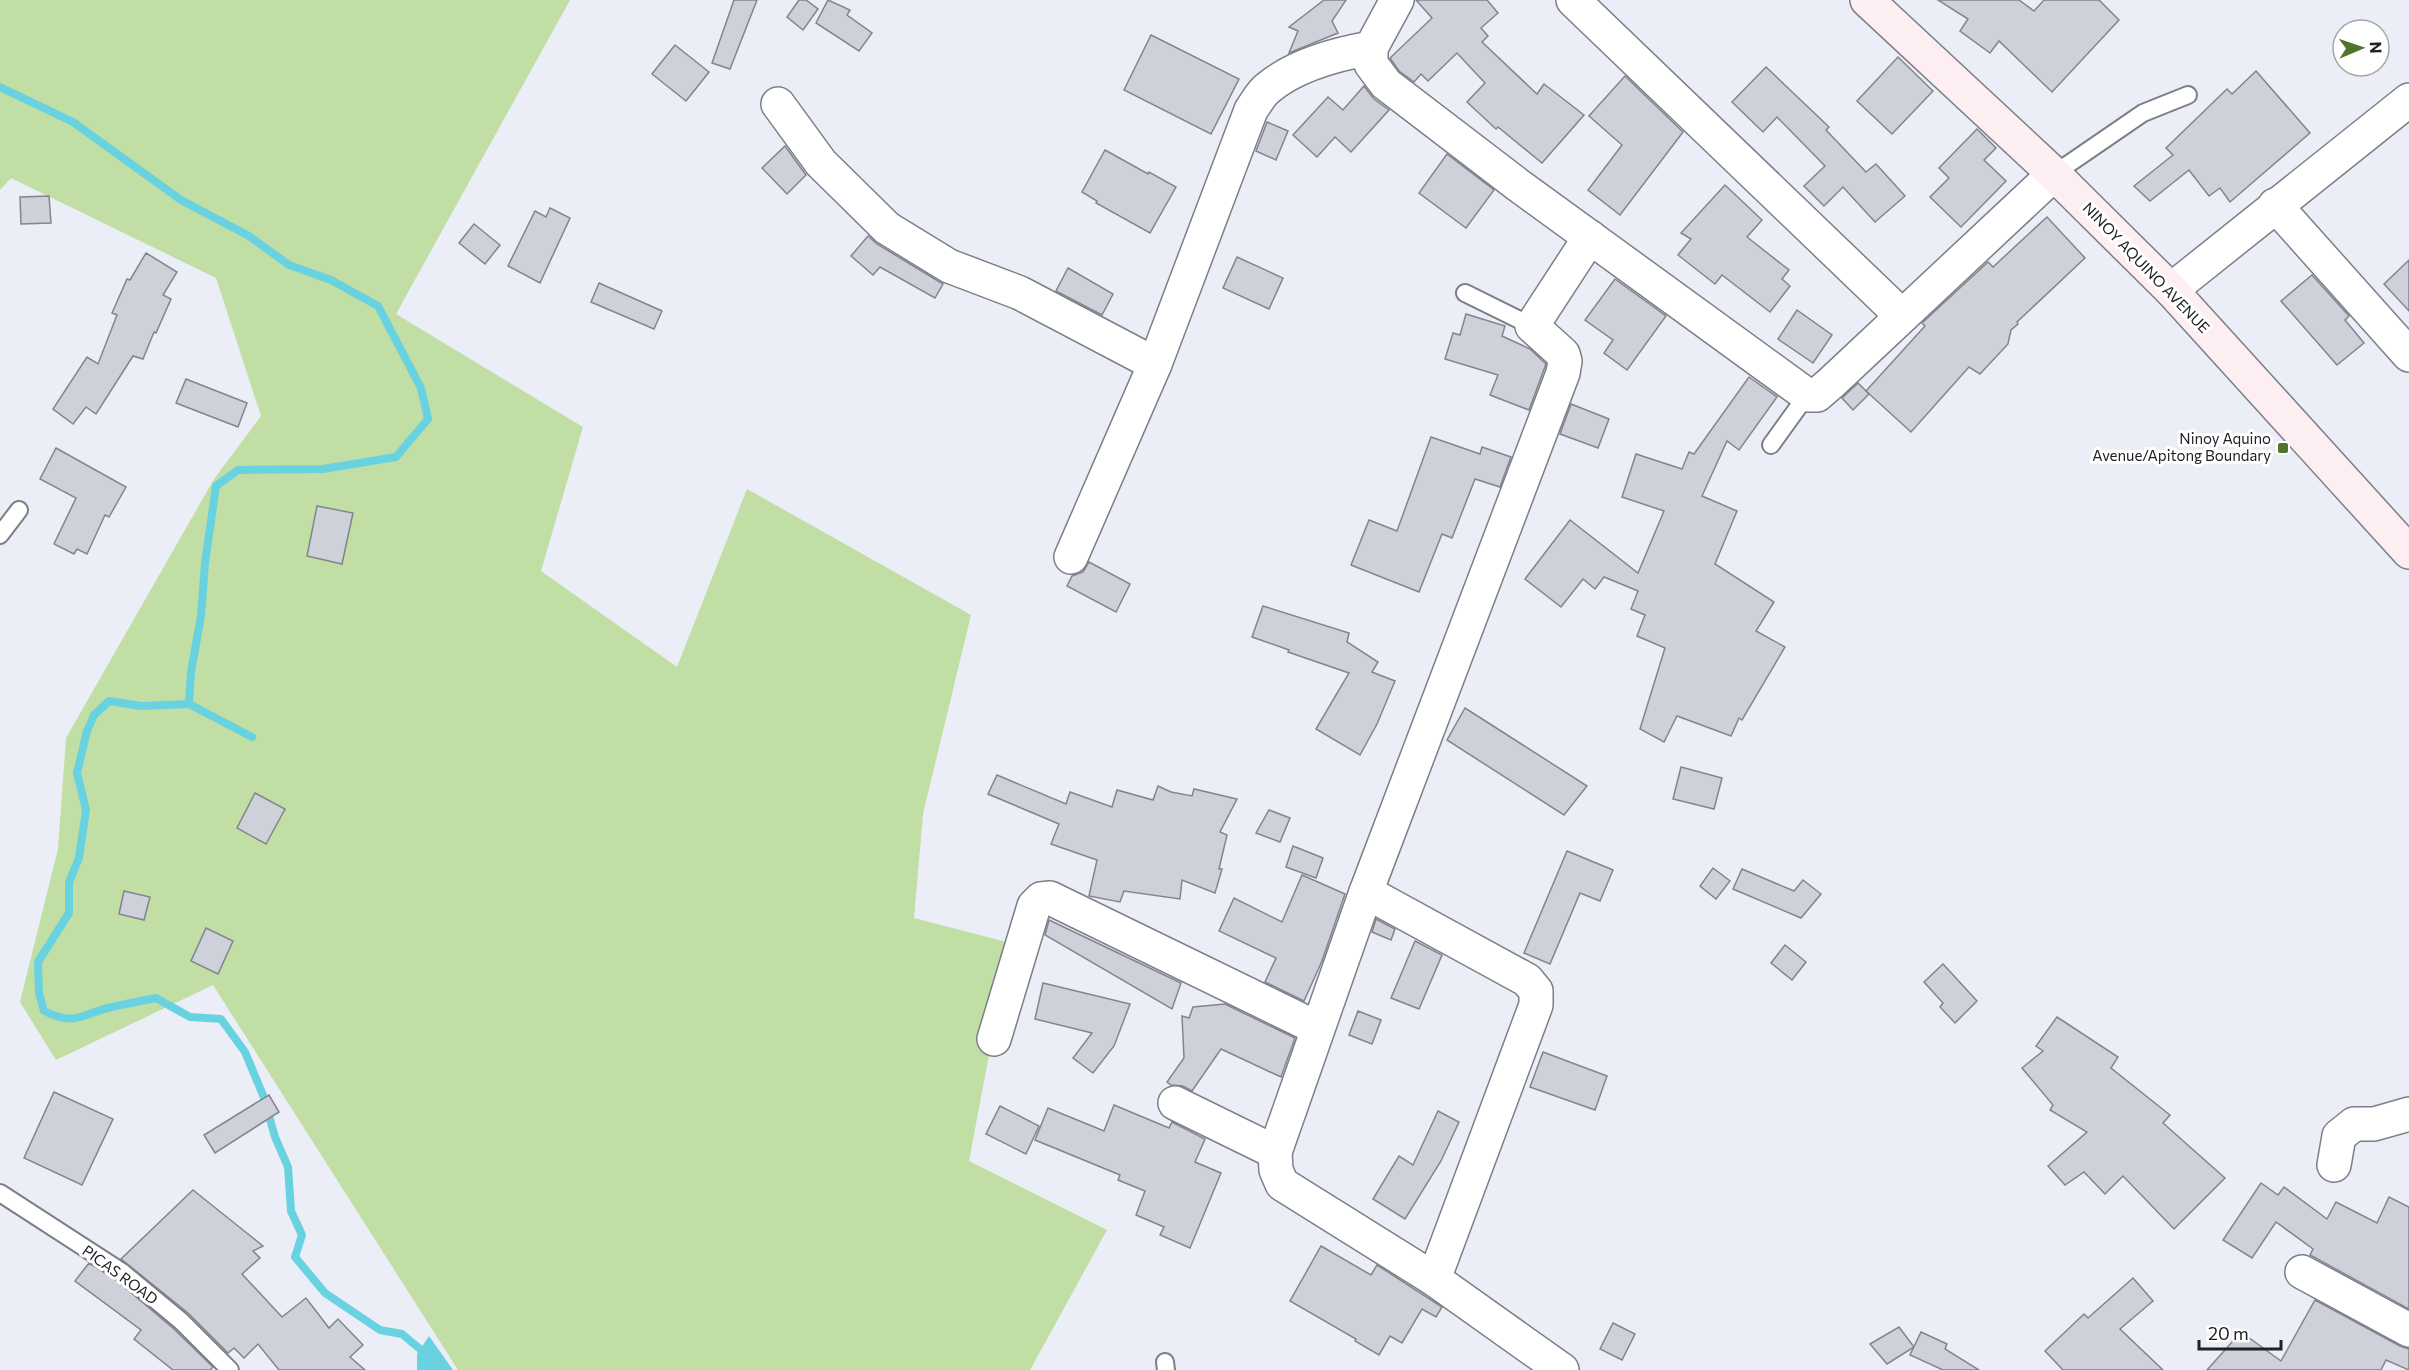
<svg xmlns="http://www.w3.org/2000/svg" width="2409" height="1370" font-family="Commissioner,sans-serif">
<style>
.green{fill:#c1dea4}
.water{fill:#68d2e1}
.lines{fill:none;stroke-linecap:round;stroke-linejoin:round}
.stream{stroke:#68d2e1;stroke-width:8}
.building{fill:#ced1da;stroke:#82858d;stroke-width:1.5}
.service-casing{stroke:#7d7f88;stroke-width:20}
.minor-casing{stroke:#7d7f88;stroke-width:36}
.secondary-casing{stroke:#7d7f88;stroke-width:36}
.service{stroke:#fff;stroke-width:16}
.minor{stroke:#fff;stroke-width:33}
.secondary{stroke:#fdeff1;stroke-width:33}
.poi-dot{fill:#51732b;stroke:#fff;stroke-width:2}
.labels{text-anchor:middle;stroke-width:6;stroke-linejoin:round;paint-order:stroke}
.street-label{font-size:15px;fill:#202124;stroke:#fff}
.poi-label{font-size:15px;fill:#202124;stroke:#fff;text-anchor:end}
</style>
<rect width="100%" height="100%" fill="#ebeef7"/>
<polygon class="green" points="0,0 570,0 396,314 583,427 541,571 677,667 747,489 971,615 923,814 914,918 1010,943 969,1161 1107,1230 1030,1370 458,1370 213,985 56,1060 20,1002 58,849 66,738 214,479 261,416 216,278 11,178 0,190"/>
<polygon class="water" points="429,1336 453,1370 417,1370 417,1354"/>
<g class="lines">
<g class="stream">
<path d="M 0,87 L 73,122 L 181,200 L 249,236 L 289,265 L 331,280 L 378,306 L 421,388 L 428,419 L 396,457 L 323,469 L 238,470 L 216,486 L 205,563 L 201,616 L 191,672 L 189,704 L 141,706 L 109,701 L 94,715 L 87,731 L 77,773 L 86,810 L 79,858 L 69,882 L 69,913 L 38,962 L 39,993 L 44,1011 C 75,1026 80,1015 108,1008 C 124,1004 140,1001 156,998 L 190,1017 L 221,1019 L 245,1052 L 263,1095 L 275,1137 L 288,1167 L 291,1211 L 302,1235 L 295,1257 L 325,1293 L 380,1330 L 402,1334 L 420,1349 L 436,1370"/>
<polyline points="189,704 252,737"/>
</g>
</g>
<g class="building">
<polygon points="734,0 757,0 730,69 712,63"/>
<polygon points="799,0 806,0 818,9 803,30 787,17"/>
<polygon points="828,0 850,10 847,15 872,33 859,51 816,23"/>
<polygon points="1324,0 1346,0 1332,21 1338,33 1289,53 1298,31 1289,27"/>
<polygon points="1416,0 1487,0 1498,13 1481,28 1488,36 1482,42 1537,94 1544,84 1584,115 1542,163 1498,127 1496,129 1467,102 1485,83 1457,53 1428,81 1421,74 1414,82 1399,71 1390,58 1432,18"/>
<polygon points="1938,0 2019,0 2034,11 2044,0 2099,0 2119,20 2052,92 1999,41 1990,53 1960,31 1968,19"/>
<polygon points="1151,35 1239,79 1211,134 1124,90"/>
<polygon points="675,45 709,72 686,101 652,74"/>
<polygon points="1898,57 1933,91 1892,134 1857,101"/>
<polygon points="1766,67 1829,127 1826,130 1866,172 1876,164 1905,196 1875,222 1843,187 1824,206 1804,186 1825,166 1777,117 1763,132 1732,102"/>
<polygon points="2256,71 2310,133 2230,202 2220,188 2209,196 2189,170 2150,201 2134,186 2173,155 2166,148 2227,89 2232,94"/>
<polygon points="1625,76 1683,132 1620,215 1588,190 1622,145 1589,116"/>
<polygon points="1364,86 1374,99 1389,110 1351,152 1335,137 1317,157 1293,135 1328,97 1343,110"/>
<polygon points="1267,122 1288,131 1276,160 1256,151"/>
<polygon points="1977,129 1996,148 1984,160 2006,181 1961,227 1930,197 1949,178 1939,168"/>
<polygon points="785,146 806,175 787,194 762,168"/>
<polygon points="1105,150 1148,174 1149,172 1176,187 1150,233 1096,203 1097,201 1082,192"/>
<polygon points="1447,154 1494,190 1466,228 1419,193"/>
<polygon points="1725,185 1762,220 1747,237 1789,270 1782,279 1790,286 1770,312 1722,275 1715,284 1678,255 1691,239 1681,233"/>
<polygon points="49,196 51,223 21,224 20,197"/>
<polygon points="550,208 570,218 540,283 508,266 535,211 546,217"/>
<polygon points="2047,217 2085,258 2017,322 2018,324 2011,330 2008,344 1980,374 1969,367 1911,432 1866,391 1925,326 1922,323 1988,262 1993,267"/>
<polygon points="474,224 500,245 485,264 459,243"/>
<polygon points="868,236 877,244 943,284 935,298 880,267 873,275 851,256"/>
<polygon points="146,253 177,272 163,295 171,299 156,333 154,332 143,359 133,356 96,414 86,407 73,424 53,409 87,357 98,364 117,315 112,313 127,279 130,280"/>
<polygon points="1237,257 1283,278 1269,309 1223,288"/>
<polygon points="2409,260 2409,311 2384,284"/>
<polygon points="1068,268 1113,294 1102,315 1056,291"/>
<polygon points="2312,275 2349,316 2345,320 2364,343 2337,365 2281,301"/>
<polygon points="1615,279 1666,316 1627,370 1604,353 1613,340 1585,320"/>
<polygon points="599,283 662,311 654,329 591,302"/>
<polygon points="1797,310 1832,335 1813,363 1778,339"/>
<polygon points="1466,314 1505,326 1502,336 1530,349 1546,364 1529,410 1490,395 1498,375 1445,359 1453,333 1460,335"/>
<polygon points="1749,377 1777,397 1739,450 1727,441 1702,496 1737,511 1715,564 1774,602 1756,631 1785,647 1742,720 1739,718 1731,736 1677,716 1664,742 1640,729 1665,648 1637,636 1645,615 1631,609 1638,591 1604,577 1595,589 1583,579 1561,607 1525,579 1570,520 1638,573 1664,511 1622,497 1636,454 1682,469 1689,452 1694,454"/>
<polygon points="186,379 247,403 238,427 176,403"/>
<polygon points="1858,383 1869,394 1853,410 1842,398"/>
<polygon points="1571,404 1609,419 1598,448 1560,434"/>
<polygon points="1431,437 1480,454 1482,447 1511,457 1500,487 1475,479 1452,538 1442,534 1419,592 1351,565 1369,520 1397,531"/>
<polygon points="56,448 126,487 109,517 105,515 87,554 77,549 74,554 54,544 76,498 40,479"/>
<polygon points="317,506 353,513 342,564 307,556"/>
<polygon points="1089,562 1130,584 1116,612 1067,586 1072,576 1083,572"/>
<polygon points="1263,606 1349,633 1347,642 1378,662 1372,672 1395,681 1377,724 1360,755 1316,729 1349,673 1288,652 1289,650 1252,637"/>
<polygon points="1465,708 1587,786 1564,815 1447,740"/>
<polygon points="1681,767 1722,778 1714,809 1673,799"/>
<polygon points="997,775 1066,804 1070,792 1112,807 1117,790 1153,800 1158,786 1171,792 1192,796 1194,789 1237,799 1220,832 1227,835 1219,869 1222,869 1215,893 1182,880 1180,899 1124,891 1120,902 1089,896 1097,860 1051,844 1059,824 988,794"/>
<polygon points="255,793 285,809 266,844 237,828"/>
<polygon points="1269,810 1290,818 1280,842 1256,833"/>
<polygon points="1293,846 1323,858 1316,878 1286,867"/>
<polygon points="1567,851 1613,870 1600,901 1580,893 1550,964 1524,953"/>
<polygon points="1713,868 1730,881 1716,899 1700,886"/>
<polygon points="1742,869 1794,891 1803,880 1821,894 1801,918 1733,889"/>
<polygon points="1302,875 1345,894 1322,961 1304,1001 1265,982 1276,958 1219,931 1234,898 1282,922"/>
<polygon points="124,891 150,897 144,920 119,914"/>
<polygon points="1376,919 1395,929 1391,940 1372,932"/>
<polygon points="1049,920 1181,983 1172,1009 1045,935"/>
<polygon points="206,928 233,941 218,974 191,961"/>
<polygon points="1415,941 1442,955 1419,1009 1391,998"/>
<polygon points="1785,945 1806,962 1792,980 1771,963"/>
<polygon points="1943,964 1977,1001 1955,1023 1940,1007 1943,1003 1924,982"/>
<polygon points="1043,983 1130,1004 1114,1046 1093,1073 1073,1058 1092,1033 1035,1019"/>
<polygon points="1225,1004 1295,1038 1281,1077 1221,1049 1192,1091 1183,1086 1171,1085 1167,1082 1184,1058 1182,1016 1189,1018 1193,1007"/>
<polygon points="1358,1011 1381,1020 1372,1044 1349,1035"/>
<polygon points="2057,1017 2118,1057 2111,1068 2170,1115 2163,1123 2225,1178 2174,1229 2123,1176 2105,1194 2084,1172 2065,1185 2048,1166 2087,1132 2050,1110 2053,1105 2022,1068 2043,1051 2036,1046"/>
<polygon points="1543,1052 1607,1076 1595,1110 1530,1087"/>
<polygon points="54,1092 113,1119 82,1185 24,1158"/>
<polygon points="269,1095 279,1112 215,1153 204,1135"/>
<polygon points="1114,1105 1169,1128 1172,1122 1205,1139 1195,1162 1221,1173 1190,1248 1160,1235 1164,1227 1136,1215 1145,1191 1118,1180 1120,1175 1035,1140 1048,1108 1104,1131"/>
<polygon points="1000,1106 1039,1126 1026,1154 986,1134"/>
<polygon points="1438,1111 1459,1122 1441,1161 1405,1219 1373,1199 1399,1156 1413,1165"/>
<polygon points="2261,1183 2278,1195 2284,1187 2327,1219 2336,1202 2377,1223 2389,1197 2409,1207 2409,1309 2310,1255 2313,1249 2276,1222 2252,1258 2223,1240"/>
<polygon points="193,1190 263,1246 253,1251 260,1258 242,1274 282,1317 306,1298 329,1328 338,1319 363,1345 350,1357 365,1370 279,1370 258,1344 244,1358 234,1348 228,1353 188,1313 121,1259"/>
<polygon points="1321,1246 1371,1275 1377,1265 1442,1307 1436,1317 1422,1309 1402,1343 1390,1336 1379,1355 1355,1341 1356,1339 1290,1301"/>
<polygon points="89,1263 116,1280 174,1329 213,1367 210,1370 173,1370 134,1339 141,1330 75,1281"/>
<polygon points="2133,1278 2153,1301 2120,1329 2163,1370 2063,1370 2045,1351 2084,1314 2088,1318"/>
<polygon points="2315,1300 2400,1346 2409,1349 2409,1370 2386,1360 2381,1370 2207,1370 2241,1332 2281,1361"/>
<polygon points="1613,1323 1635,1334 1622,1360 1600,1349"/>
<polygon points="1899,1327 1914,1347 1887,1364 1870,1344"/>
<polygon points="1921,1332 1947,1344 1945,1349 1979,1370 1943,1370 1910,1355"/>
</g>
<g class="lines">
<g class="service-casing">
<g id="service">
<polyline points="2054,174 2143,113 2188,95"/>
<polyline points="1465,293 1532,326"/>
<polyline points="1771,445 1807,395"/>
<polyline points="0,535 19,510"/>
<polyline points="0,1193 122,1272 181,1321 230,1370"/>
<polyline points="1165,1362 1166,1370"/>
</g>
</g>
<g class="minor-casing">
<g id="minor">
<polyline points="1573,0 1902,316"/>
<polyline points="1371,48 1371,64 1386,84 1518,185 1807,395 1817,395 1831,383 2054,174"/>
<polyline points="778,104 821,163 887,228 949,266 1020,293 1155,364"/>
<polyline points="2275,205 2409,355"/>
<polyline points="2171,290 2409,100"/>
<path d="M 1071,557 L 1155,364 L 1251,110 C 1256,103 1261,93 1268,88 C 1295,65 1337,54 1371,48 L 1397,0"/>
<polyline points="1366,892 1527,980 1536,991 1536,1005 1434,1279"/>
<polyline points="994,1039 1034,906 1041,899 1050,898 1317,1028"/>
<polyline points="1175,1103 1275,1152"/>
<polyline points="2334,1165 2339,1136 2354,1124 2374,1124 2409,1114"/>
<polyline points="2302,1272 2409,1330"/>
<polyline points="1562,1370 1434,1279 1282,1184 1276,1170 1275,1152 1366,892 1563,373 1565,361 1563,354 1532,326 1590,237"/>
</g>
</g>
<g class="secondary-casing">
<polyline id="secondary" points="1867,0 2054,174 2171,290 2409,552"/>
</g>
<use href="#service" class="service"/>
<use href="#minor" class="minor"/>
<use href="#secondary" class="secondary"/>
</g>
<rect class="poi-dot" x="2277" y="442" width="12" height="12" rx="3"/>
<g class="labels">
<g class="street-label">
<text transform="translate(2146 268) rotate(46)" y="5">NINOY AQUINO AVENUE</text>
<text transform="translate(120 1275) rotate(36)" y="5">PICAS ROAD</text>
</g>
<g class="poi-label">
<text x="2271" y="444">Ninoy Aquino<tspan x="2271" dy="17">Avenue/Apitong Boundary</tspan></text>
</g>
</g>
<g transform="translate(2361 48) rotate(88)"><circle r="28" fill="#ffffff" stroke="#a6a6a7" stroke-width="1.5"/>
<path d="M0-4.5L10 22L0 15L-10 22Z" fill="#51732b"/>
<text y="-9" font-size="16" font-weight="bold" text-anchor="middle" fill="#202124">N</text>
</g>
<path d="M2199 1340v9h82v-9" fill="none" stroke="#202124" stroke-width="3"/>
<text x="2208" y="1340" font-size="18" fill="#202124" stroke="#ffffff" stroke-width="4.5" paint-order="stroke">20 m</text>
</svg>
